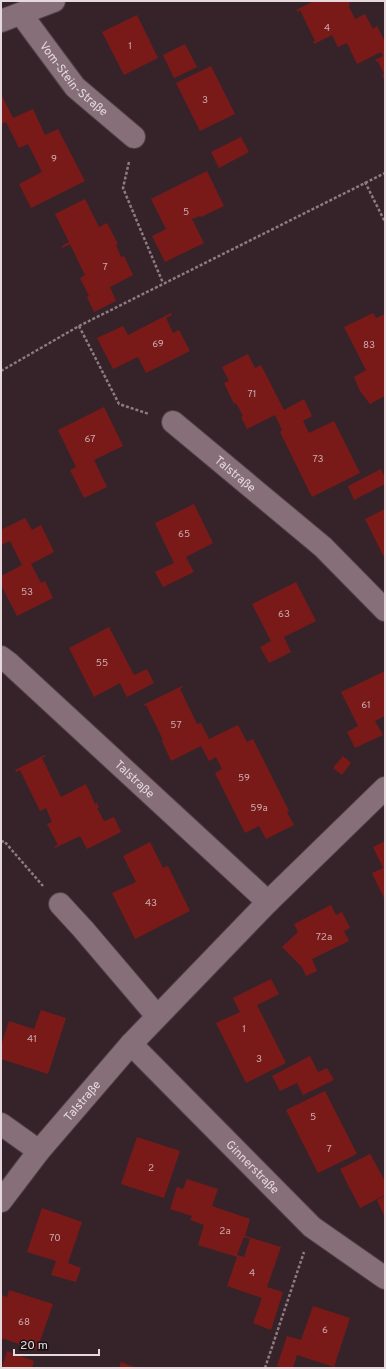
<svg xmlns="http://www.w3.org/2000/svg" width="386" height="1369" font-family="Overpass,sans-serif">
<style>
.building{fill:#791a19;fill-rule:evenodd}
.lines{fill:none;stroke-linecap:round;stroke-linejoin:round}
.street-casing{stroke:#514148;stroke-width:24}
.path{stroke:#8c7c82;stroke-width:2.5;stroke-dasharray:3 2;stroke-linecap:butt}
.street{stroke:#866f78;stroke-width:22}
.labels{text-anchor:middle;stroke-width:4;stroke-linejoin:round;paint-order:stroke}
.number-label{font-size:10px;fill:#cba9ad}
.street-label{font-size:12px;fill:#e6d9de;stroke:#180f12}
</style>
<rect width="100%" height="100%" fill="#36232a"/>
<g class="building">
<polygon points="314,1 350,1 349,7 355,19 365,14 373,29 377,26 385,42 385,81 382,75 384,74 378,61 376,62 375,60 383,56 381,52 357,64 347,43 338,47 332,35 314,44 313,42 315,41 300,10 298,12 296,10"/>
<polygon points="137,15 158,58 124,75 102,32"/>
<polygon points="185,44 197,67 174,78 163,55"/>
<polygon points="211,66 235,114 200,131 176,83"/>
<polygon points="1,94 13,118 33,109 45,135 58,129 85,181 31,208 19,184 42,172 28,144 19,148 6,122 1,124"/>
<polygon points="241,137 249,152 219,168 211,152"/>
<polygon points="207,171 224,206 201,217 200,216 192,219 204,243 165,262 152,236 166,229 151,199"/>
<polygon points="85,199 99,227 107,223 118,244 116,245 121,257 124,256 133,275 110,287 116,301 94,312 87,297 89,296 80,278 85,275 70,244 62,248 62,246 69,242 55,214"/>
<polygon points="171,313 172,315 166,318 173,333 179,330 190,351 146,373 138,357 113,369 97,338 123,326 128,335"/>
<polygon points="373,313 376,318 385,314 385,396 370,404 360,391 354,377 366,370 344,327"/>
<polygon points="248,354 255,368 261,365 284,410 304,399 312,416 303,421 309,433 334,421 360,473 312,497 280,432 282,430 275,415 247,429 241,417 243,416 236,403 234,404 224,383 229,381 222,367"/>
<polygon points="104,407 123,446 94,460 107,487 84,498 70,470 76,467 58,430"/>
<polygon points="381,469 385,478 385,484 354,500 348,486"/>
<polygon points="194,504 213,543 186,557 194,572 163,587 155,572 174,563 155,523"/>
<polygon points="385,509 385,559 365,519"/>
<polygon points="25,518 32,530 41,525 54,552 31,564 41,583 45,581 53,598 17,616 1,585 1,576 22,565 10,541 1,545 1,530"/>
<polygon points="296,582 316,621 284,637 291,652 269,663 260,647 271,641 252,604"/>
<polygon points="109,627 134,675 147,669 154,683 127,697 120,683 94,697 69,648"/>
<polygon points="385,671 385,716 375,721 383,735 355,748 347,732 358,726 341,692"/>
<polygon points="182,686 183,687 180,689 197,724 201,723 209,739 238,725 247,742 253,739 289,811 287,812 294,825 266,839 259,826 245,833 215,773 222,769 216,757 209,761 201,746 171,761 162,741 163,740 146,705 144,706 143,705"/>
<polygon points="45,755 46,756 42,758 61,797 86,784 95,804 97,803 99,808 97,808 104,821 114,817 121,832 87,849 80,836 55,848 54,847 58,845 47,824 52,822 46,808 40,811 20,770 16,772 15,770"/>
<polygon points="343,756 351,763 342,775 333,768"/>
<polygon points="385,841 385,900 372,873 383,868 373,847"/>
<polygon points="150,842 163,868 168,866 190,911 135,939 112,893 136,882 123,856"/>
<polygon points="331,905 336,915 342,912 350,928 344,931 349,941 312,959 317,971 306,976 302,967 282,947 298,932 294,924"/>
<polygon points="271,979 279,994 257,1005 286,1063 246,1083 216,1023 240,1012 233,998"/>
<polygon points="41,1010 66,1018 48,1074 1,1059 1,1046 9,1021 34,1029"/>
<polygon points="310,1056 318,1072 327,1068 334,1080 303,1095 297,1083 280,1091 272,1076"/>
<polygon points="325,1091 357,1154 318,1173 286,1110"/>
<polygon points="137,1137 180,1151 164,1198 121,1184"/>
<polygon points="370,1154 385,1181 385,1195 360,1208 340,1169"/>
<path d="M 187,1179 L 218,1189 L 212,1206 L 250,1219 L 245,1236 L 281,1247 L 267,1287 L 283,1292 L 271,1330 L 253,1323 L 262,1298 L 227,1286 L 237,1257 L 198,1245 L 204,1225 L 190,1220 L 192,1216 L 170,1209 L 177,1187 L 183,1189 ZM 244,1237 L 250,1239 L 244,1257 L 237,1255 Z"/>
<polygon points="385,1196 385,1218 377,1200"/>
<polygon points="42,1208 82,1222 68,1263 81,1268 76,1282 51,1275 56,1261 27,1252"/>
<polygon points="9,1290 53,1304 37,1350 1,1338 1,1295 7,1297"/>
<polygon points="313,1306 350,1318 334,1367 297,1355 293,1368 283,1368 277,1366 287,1336 301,1340"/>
<polygon points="7,1351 34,1361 32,1368 2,1368"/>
<polygon points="121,1362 137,1368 119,1368"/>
</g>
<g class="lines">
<g class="street-casing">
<g id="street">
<path id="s1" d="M 21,14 L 75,87 L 134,137"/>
<polyline points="1,21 54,1"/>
<path id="s2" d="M 173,422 L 323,547 L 385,610"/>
<path id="s3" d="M 1,657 L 9,663 L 268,902"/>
<polyline points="60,904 83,929 157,1016"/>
<path id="s4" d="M 131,1044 L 312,1227 L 385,1278"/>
<polyline points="1,1124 39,1151"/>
<path id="s5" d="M 1,1201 L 39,1151 L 131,1044 L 268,902 L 385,788"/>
</g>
</g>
<g class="path">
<polyline points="129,162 123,188 163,283"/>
<polyline points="365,182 385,222"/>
<polyline points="79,326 119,404 149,414"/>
<polyline points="1,371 79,326 385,173"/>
<polyline points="1,842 4,841 43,886"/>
<polyline points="265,1368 304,1252"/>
</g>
<use href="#street" class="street"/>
</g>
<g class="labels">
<g class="number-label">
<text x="327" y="31">4</text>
<text x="130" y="49">1</text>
<text x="205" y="103">3</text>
<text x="54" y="162">9</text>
<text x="186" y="215">5</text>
<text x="105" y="270">7</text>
<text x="158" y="347">69</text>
<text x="369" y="348">83</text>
<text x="252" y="397">71</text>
<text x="90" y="442">67</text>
<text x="318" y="462">73</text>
<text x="184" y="537">65</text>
<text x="27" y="595">53</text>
<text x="284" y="617">63</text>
<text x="102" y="666">55</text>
<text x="366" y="708">61</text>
<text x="176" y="728">57</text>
<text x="244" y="781">59</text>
<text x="259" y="811">59a</text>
<text x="151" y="906">43</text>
<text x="324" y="940">72a</text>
<text x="244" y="1032">1</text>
<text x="32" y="1042">41</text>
<text x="259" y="1062">3</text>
<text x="313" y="1120">5</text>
<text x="329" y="1152">7</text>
<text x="151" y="1171">2</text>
<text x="225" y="1234">2a</text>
<text x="55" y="1241">70</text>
<text x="252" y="1276">4</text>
<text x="24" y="1325">68</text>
<text x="325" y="1333">6</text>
</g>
<g class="street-label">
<text dy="4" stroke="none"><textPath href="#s1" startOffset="84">Vom-Stein-Straße</textPath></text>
<text dy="4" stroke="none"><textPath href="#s2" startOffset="81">Talstraße</textPath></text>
<text dy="4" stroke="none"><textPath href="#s3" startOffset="181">Talstraße</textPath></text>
<text dy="4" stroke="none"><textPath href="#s5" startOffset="129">Talstraße</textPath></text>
<text dy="4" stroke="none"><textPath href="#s4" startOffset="173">Ginnerstraße</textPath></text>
</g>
</g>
<rect width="386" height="1369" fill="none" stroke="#e6d9de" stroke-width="4"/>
<path d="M14 1349v6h85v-6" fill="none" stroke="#e6d9de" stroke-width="2"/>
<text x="20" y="1349" font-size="12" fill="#e6d9de" stroke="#180f12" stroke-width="3" paint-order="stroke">20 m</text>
</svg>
